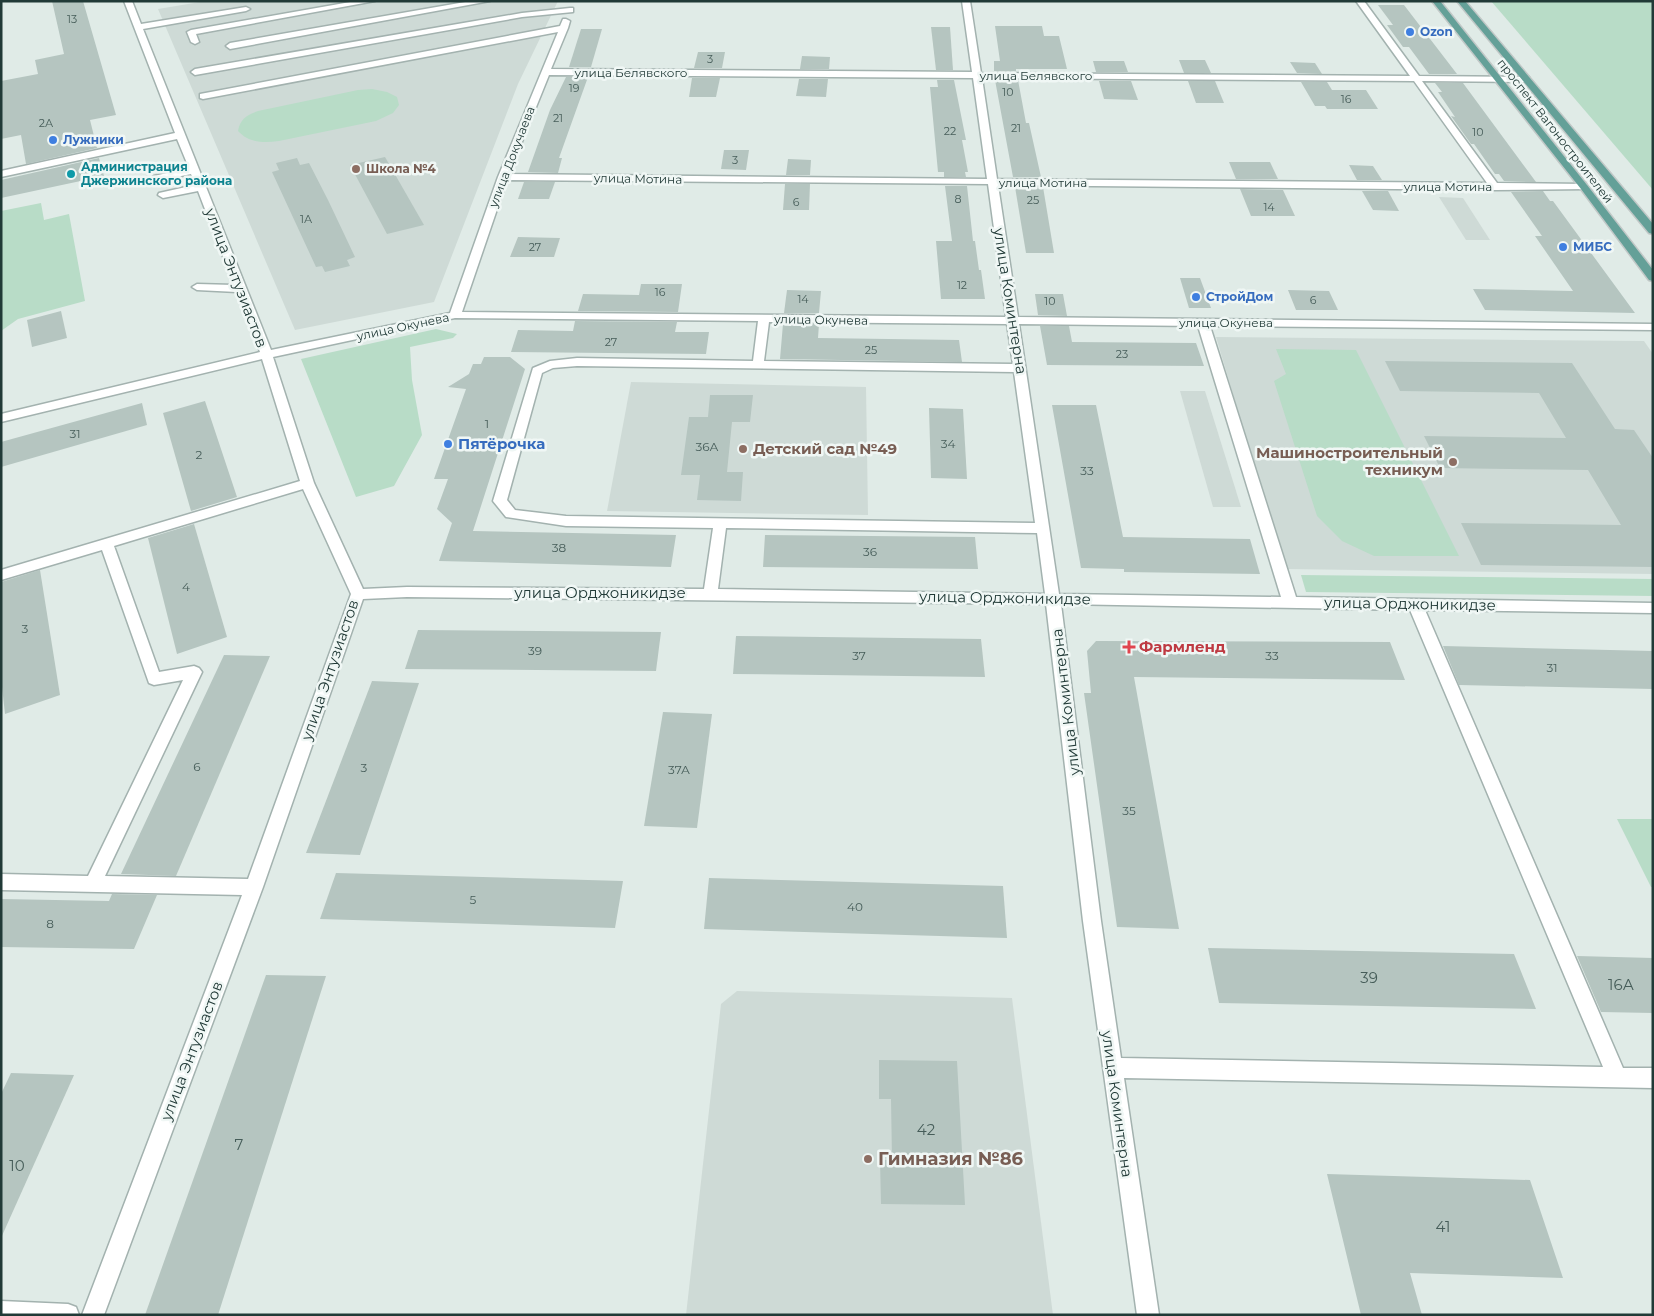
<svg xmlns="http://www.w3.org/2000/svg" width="1654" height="1316" font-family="Montserrat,sans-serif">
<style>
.built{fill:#cedad6}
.green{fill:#b8dcc7}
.building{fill:#b5c5c0}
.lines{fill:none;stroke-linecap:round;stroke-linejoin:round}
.minor-casing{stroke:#a3b2af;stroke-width:3}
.major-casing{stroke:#c1c8c7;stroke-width:3}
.minor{fill:#fff;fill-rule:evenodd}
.major{fill:#64a098;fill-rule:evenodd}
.shop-dot{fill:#3f7fe0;stroke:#f0f7f5;stroke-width:2}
.education-dot{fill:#8d6e63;stroke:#f0f7f5;stroke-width:2}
.culture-dot{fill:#0f9aa8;stroke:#f0f7f5;stroke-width:2}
.health-dot{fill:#e0444e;stroke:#f0f7f5;stroke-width:2}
.labels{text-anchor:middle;stroke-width:5;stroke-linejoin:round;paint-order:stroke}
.far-number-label{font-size:11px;fill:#465d59}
.far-shop-label{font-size:12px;font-weight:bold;fill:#366cbe;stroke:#f0f7f5;text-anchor:start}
.far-street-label{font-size:12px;fill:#213a37;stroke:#f0f7f5}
.far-culture-label{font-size:12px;font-weight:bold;fill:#0d838f;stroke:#f0f7f5;text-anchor:start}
.far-education-label{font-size:12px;font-weight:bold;fill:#785e54;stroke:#f0f7f5;text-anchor:start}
.number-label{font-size:12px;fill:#465d59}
.street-label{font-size:15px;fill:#213a37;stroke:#f0f7f5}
.shop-label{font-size:15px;font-weight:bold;fill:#366cbe;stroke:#f0f7f5;text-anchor:start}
.education-label{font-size:15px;font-weight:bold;fill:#785e54;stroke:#f0f7f5;text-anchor:start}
.health-label{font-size:15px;font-weight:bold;fill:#be3a42;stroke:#f0f7f5;text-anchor:start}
.near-number-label{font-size:15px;fill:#465d59}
.near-education-label{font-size:18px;font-weight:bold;fill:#785e54;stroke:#f0f7f5;text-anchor:start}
</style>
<rect width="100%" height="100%" fill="#e0ebe7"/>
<g class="built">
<polygon points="206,1 558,1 518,84 434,302 295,330 158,9"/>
<polygon points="1439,197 1463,198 1490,240 1466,240"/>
<polygon points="1216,337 1644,341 1653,354 1653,574 1285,569"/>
<polygon points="631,382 866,387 868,515 607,511"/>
<polygon points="1180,391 1205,391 1241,507 1213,507"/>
<polygon points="737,991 1012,998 1053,1315 686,1315 721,1004"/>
</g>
<g class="green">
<polygon points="1491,1 1653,1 1653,190"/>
<path d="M 372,89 L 387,92 L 397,97 L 399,105 L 393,113 L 376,121 L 279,141 C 263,143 249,143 238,131 C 240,119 247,115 258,111 L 358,90 Z"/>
<polygon points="41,203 44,220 69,214 85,301 18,319 1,331 1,211"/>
<polygon points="436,329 457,334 453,338 410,347 412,380 422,435 394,486 356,497 301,359"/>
<polygon points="1276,349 1356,350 1459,556 1374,556 1342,541 1317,516 1274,381 1286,374"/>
<polygon points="1301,575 1653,579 1653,596 1306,592"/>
<polygon points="1617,819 1653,819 1653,887 1651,887"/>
</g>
<g class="building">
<polygon points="52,1 83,1 116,115 90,120 97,148 26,164 21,135 1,139 1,81 38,74 35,60 64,54"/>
<polygon points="1378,5 1404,5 1457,74 1429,74 1409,47 1403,47 1387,25 1393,25"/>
<polygon points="995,26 1042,26 1044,36 1059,36 1067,69 1016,69 1016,71 994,71 994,61 1000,61"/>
<polygon points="931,27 950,27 953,70 936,70"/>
<polygon points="581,29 602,29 591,67 569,67"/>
<polygon points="698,52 725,52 722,68 694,68"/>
<polygon points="802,56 830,57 829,69 800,69"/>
<polygon points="1179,60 1205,60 1211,73 1184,73"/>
<polygon points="1093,61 1124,61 1128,72 1096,72"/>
<polygon points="1290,62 1315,63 1322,74 1297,73"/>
<polygon points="566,77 588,77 559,158 562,158 558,173 528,172 550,110"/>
<polygon points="692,78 720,78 716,97 689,97"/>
<polygon points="799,79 828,79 826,97 796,96"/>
<polygon points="937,80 954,80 966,140 962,140 968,172 965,172 966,177 944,177 944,172 938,172 930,87 938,87"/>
<polygon points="995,80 1018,80 1026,123 1029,123 1041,177 1013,177"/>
<polygon points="1099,81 1131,81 1138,100 1104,99"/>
<polygon points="1188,81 1215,81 1224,103 1196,103"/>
<polygon points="1301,82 1327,82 1332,90 1366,90 1378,109 1327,109 1325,106 1315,106"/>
<polygon points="1435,83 1463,83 1536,182 1504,181 1499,174 1495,174 1474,144 1471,144 1451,116 1455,117 1438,92 1442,92"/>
<polygon points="724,150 749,150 746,170 721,169"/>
<polygon points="385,157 424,225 387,234 350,165"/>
<polygon points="99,158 104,176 1,198 1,180"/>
<polygon points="297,158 300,165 309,163 328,200 355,257 347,260 350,266 325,272 322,266 316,267 272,172 279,170 276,163"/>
<polygon points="788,159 811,160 810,175 786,175"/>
<polygon points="1229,162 1270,162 1278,179 1236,179"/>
<polygon points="1349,165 1373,166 1382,180 1357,180"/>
<polygon points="524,182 555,182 549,199 518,199"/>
<polygon points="785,184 810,184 809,210 783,210"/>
<polygon points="945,186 967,186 973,241 975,241 979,270 981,270 985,299 941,299 936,241 952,241"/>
<polygon points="1015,187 1043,187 1054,253 1026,253"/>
<polygon points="1240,189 1283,190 1295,216 1251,216"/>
<polygon points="1362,191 1388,191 1399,211 1373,210"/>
<polygon points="1543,191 1550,201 1553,201 1635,313 1485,310 1473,289 1573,291 1535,236 1542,236 1511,192"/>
<polygon points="518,237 560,238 554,257 510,257"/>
<polygon points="1180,278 1200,278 1211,308 1189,308"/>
<polygon points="641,284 682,284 678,312 578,311 583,294 639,295"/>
<polygon points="787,290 821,291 819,313 784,313"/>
<polygon points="1288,290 1329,291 1338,310 1296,310"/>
<polygon points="1035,294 1063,294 1067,316 1038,315"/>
<polygon points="61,311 67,338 32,347 27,320"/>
<polygon points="575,321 677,322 675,332 709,332 706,354 511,352 518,330 573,331"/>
<polygon points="783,324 819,324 818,338 959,340 962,362 780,359"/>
<polygon points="1040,326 1069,326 1072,342 1196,343 1204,366 1047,365"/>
<polygon points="484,357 510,357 525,369 473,531 676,535 671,567 439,561 452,523 437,509 448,479 434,479 466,389 448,387 469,374 473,364 481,364"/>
<polygon points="1385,361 1572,363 1615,429 1634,430 1653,458 1653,567 1481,565 1461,523 1621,525 1588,470 1440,468 1424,436 1566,438 1539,393 1400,391"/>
<polygon points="710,395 753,395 750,422 732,422 727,472 743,472 741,501 697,500 700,475 681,475 689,417 708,417"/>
<polygon points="205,401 237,497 191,511 163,413"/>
<polygon points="142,403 147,425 1,467 1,442"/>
<polygon points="1052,405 1096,405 1123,537 1250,539 1260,574 1124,572 1124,569 1081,568"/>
<polygon points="929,408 963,409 967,479 931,478"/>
<polygon points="194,524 227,637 177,654 148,538"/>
<polygon points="765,535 975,537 978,569 763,567"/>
<polygon points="40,570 60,695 5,714 1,678 1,582"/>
<polygon points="418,630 661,632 656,671 405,669"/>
<polygon points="736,636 981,639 985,677 733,674"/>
<polygon points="1096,641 1390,642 1405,680 1134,677 1179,929 1117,927 1084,693 1091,693 1087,651"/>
<polygon points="1443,646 1653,651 1653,689 1459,685"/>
<polygon points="224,655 270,656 176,876 121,874"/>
<polygon points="372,681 419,683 360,855 306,853"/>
<polygon points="663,712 712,714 697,828 644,826"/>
<polygon points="336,873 623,881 615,928 320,919"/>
<polygon points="709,878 1003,886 1007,938 704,929"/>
<polygon points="112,894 157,895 134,949 1,947 1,899 109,901"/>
<polygon points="1208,948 1514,954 1536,1009 1219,1003"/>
<polygon points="1577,956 1653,958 1653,1013 1601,1012"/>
<polygon points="266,975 326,976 218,1315 145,1315"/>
<polygon points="879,1060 957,1061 965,1205 881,1204 880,1160 892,1160 891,1099 879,1099"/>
<polygon points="11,1073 74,1075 1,1238 1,1094"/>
<polygon points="1327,1174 1530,1180 1563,1278 1410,1273 1422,1315 1361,1315"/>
</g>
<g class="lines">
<g class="minor-casing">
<g id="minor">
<path d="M 124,1 L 132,1 L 141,24 L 246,7 L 250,9 L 246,11 L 143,29 L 271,350 L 450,313 L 498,177 L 558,32 L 203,99 L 200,98 L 200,94 L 560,26 L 563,19 L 566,19 L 570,21 L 568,28 L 551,69 L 972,72 L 962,1 L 970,1 L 981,73 L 1410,76 L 1356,1 L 1364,1 L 1419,76 L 1529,77 L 1529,81 L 1526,82 L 1422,81 L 1497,183 L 1584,184 L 1587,185 L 1587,189 L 1495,190 L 998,185 L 1018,317 L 1653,324 L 1653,330 L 1210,326 L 1296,597 L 1653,603 L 1653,613 L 1425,610 L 1623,1068 L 1653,1068 L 1653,1088 L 1124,1078 L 1159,1315 L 1137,1315 L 1083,921 L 1046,604 L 407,597 L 363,599 L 263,887 L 104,1315 L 82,1315 L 242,895 L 1,890 L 1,874 L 88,876 L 183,680 L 154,685 L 149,683 L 102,550 L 1,580 L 1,570 L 300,481 L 262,359 L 1,422 L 1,414 L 260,352 L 237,292 L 197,290 L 192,287 L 197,284 L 234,285 L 198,191 L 163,198 L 158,195 L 159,193 L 195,185 L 191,174 L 157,181 L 152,178 L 154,176 L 189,168 L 177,139 L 1,177 L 1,171 L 175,133 ZM 549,75 L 973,78 L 987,179 L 509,174 ZM 982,78 L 1414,81 L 1487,183 L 997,179 ZM 507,180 L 988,184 L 1006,317 L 462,312 ZM 455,318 L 758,321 L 753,361 L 577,358 L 550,361 L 533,368 L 493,501 L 506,517 L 566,526 L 713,528 L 704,589 L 407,587 L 363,589 L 314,483 L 273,357 ZM 769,322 L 1007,324 L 1013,364 L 764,361 ZM 1019,324 L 1198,326 L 1281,597 L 1059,594 ZM 577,366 L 1014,372 L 1035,523 L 566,516 L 515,510 L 507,500 L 542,373 L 553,368 ZM 303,489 L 351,594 L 248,879 L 105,876 L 202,672 L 199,668 L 194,666 L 159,672 L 114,546 ZM 726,528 L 1037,533 L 1045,594 L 718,589 ZM 1061,604 L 1410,610 L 1603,1067 L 1121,1058 L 1101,921 Z"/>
<polygon points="356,1 375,1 196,34 199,42 195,44 191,42 187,32 191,30"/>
<polygon points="471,1 490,1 230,49 226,46 230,43"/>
<polygon points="570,8 573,8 573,12 522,17 195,75 191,72 195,69 522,13"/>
<polygon points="1,1301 68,1304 76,1307 79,1315 1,1315"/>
</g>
</g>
<g class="major-casing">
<g id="major">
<polygon points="1432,1 1440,1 1587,185 1653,270 1653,281 1649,280 1581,189"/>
<polygon points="1457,1 1465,1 1653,224 1653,234 1649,233"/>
</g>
</g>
<use href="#minor" class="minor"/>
<use href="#major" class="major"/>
</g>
<g class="shop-dot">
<circle cx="1410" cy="32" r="5"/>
<circle cx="53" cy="140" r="5"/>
<circle cx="1563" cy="247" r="5"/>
<circle cx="1196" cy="297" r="5"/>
<circle cx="448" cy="444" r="5"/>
</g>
<g class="education-dot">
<circle cx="356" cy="169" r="5"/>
<circle cx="743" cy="449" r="5"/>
<circle cx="1453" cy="462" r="5"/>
<circle cx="868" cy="1159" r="5"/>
</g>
<circle class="culture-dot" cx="71" cy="174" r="5"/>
<path class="health-dot" d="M1126.5 639.5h5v5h5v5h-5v5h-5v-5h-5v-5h5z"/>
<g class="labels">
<g class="far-number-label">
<text x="72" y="23">13</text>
<text x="710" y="63">3</text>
<text x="574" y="92">19</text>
<text x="1008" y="96">10</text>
<text x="1346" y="103">16</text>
<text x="558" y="122">21</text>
<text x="46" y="127">2А</text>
<text x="1016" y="132">21</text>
<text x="950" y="135">22</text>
<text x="1478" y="136">10</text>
<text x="735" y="164">3</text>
<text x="958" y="203">8</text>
<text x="1033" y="204">25</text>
<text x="796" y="206">6</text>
<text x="1269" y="211">14</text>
<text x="306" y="223">1А</text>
<text x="535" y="251">27</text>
<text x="962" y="289">12</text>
<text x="660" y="296">16</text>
<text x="803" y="303">14</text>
<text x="1313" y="304">6</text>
<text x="1050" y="305">10</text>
<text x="611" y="346">27</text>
<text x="871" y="354">25</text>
<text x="1122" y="358">23</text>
</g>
<g class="far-shop-label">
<text x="1420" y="36">Ozon</text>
<text x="63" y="144">Лужники</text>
<text x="1573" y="251">МИБС</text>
<text x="1206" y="301">СтройДом</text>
</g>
<g class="far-street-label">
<text x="631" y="77">улица Белявского</text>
<text x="1036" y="80">улица Белявского</text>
<text transform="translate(1555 131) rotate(52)" y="4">проспект Вагоностроителей</text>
<text transform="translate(512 157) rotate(-69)" y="4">улица Докучаева</text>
<text transform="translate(638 179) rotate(1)" y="4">улица Мотина</text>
<text x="1043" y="187">улица Мотина</text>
<text x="1448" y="191">улица Мотина</text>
<text transform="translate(821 320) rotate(1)" y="4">улица Окунева</text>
<text x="1226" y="327">улица Окунева</text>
<text transform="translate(403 327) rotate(-12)" y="4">улица Окунева</text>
</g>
<g class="far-culture-label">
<text x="81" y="171">Администрация<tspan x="81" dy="14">Джержинского района</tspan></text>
</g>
<g class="far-education-label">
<text x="366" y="173">Школа №4</text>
</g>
<g class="number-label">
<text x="487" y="428">1</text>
<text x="75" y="438">31</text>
<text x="948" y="448">34</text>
<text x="707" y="451">36А</text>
<text x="199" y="459">2</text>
<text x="1087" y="475">33</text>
<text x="559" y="552">38</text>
<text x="870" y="556">36</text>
<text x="186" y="591">4</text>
<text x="25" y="633">3</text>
<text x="535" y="655">39</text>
<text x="859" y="660">37</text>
<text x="1272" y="660">33</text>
<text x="1552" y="672">31</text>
<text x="197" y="771">6</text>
<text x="364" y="772">3</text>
<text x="679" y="774">37А</text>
<text x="1129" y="815">35</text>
<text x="473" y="904">5</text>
<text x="855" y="911">40</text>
<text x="50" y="928">8</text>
</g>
<g class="street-label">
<text transform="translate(236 278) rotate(69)" y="5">улица Энтузиастов</text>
<text transform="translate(1010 301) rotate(81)" y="5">улица Коминтерна</text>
<text x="600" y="598">улица Орджоникидзе</text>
<text transform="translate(1005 598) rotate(1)" y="5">улица Орджоникидзе</text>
<text transform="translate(1410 604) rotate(1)" y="5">улица Орджоникидзе</text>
<text transform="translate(330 670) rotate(-71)" y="5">улица Энтузиастов</text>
<text transform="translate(1066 702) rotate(-97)" y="5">улица Коминтерна</text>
<text transform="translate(192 1051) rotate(-69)" y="5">улица Энтузиастов</text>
<text transform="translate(1117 1104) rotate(82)" y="5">улица Коминтерна</text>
</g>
<g class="shop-label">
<text x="458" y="449">Пятёрочка</text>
</g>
<g class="education-label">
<text x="753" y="454">Детский сад №49</text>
<text x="1443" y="458" text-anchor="end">Машиностроительный<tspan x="1443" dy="17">техникум</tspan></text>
</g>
<g class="health-label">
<text x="1139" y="652">Фармленд</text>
</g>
<g class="near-number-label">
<text x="1369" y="983">39</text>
<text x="1621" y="990">16А</text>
<text x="926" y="1135">42</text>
<text x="239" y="1150">7</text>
<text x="17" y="1171">10</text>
<text x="1443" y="1232">41</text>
</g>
<g class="near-education-label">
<text x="878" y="1165">Гимназия №86</text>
</g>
</g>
<rect width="1654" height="1316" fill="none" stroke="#213a37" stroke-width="5"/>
</svg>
